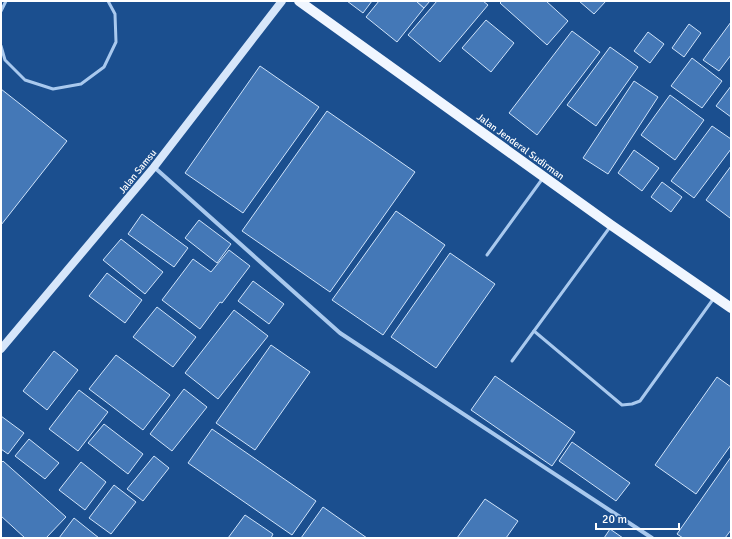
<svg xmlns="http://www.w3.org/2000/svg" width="732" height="539" font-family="Signika,sans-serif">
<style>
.building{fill:#4478b7;stroke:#cfe3fa}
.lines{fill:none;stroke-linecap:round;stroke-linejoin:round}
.lane{stroke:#a9c9ee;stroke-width:3}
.street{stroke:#a9c9ee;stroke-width:4}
.secondary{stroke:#d6e6fa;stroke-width:8}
.primary{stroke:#f0f6ff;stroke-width:10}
.labels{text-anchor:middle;stroke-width:3.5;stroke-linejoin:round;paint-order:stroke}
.street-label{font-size:10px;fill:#fff;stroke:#1b4f8f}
</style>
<rect width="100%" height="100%" fill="#1b4f8f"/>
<g class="building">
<polygon points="347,1 372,1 363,13"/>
<polygon points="379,1 416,1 424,8 397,42 366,17"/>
<polygon points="416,1 430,1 424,8"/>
<polygon points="437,1 483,1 488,5 440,62 408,35"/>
<polygon points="502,1 546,1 568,21 547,45 500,3"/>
<polygon points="579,1 606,1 594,14"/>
<polygon points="486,20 514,43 491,72 462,48"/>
<polygon points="731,22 731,55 719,71 703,60"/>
<polygon points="689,24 701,33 684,57 672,48"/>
<polygon points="572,31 600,52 537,135 509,113"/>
<polygon points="648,32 664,44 650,63 634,51"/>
<polygon points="610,47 638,67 596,126 567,105"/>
<polygon points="692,58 722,81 702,108 671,86"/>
<polygon points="260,66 319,107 243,213 185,173"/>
<polygon points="634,81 658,97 608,174 583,158"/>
<polygon points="731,86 731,117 716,106"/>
<polygon points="1,89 67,141 1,225"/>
<polygon points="670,95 704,120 675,160 641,135"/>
<polygon points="327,111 415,172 330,292 242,231"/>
<polygon points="712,126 731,139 731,149 694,198 671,181"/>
<polygon points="634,150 659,168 642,191 618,173"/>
<polygon points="731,166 731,216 730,218 706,200"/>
<polygon points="662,182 682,197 671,212 651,197"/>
<polygon points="396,211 445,245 383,335 332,300"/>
<polygon points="142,214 188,248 174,267 128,234"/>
<polygon points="199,220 231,244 217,263 185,238"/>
<polygon points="121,239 163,272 145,294 103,260"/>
<polygon points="229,250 250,266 222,303 220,302 200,329 162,300 193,259 211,272"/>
<polygon points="450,253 495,284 436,368 391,337"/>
<polygon points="107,273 142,300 125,323 89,296"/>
<polygon points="253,281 284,304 269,324 238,301"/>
<polygon points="157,307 196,337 173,367 133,337"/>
<polygon points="234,310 268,336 218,399 185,373"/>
<polygon points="271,345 310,372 255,450 216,423"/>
<polygon points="54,351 78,370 47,410 23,391"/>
<polygon points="116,355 170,395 143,430 89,389"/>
<polygon points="495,376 575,432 552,466 471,410"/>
<polygon points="717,377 731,387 731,445 696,494 655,465"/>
<polygon points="184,389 207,407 172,451 150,434"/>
<polygon points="79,390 108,412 78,451 49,429"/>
<polygon points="1,416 24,433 8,454 1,449"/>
<polygon points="104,424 143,454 128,474 88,443"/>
<polygon points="212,429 316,501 292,535 188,463"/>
<polygon points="29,439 59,463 45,479 15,456"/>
<polygon points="572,442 630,483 616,501 559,461"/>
<polygon points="154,456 169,468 143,501 127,489"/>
<polygon points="731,457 731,530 725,538 683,538 677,534"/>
<polygon points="3,461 66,517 46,538 25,538 1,516 1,463"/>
<polygon points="81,462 106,482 85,510 59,490"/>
<polygon points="114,485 136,502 111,534 89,518"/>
<polygon points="485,499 518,521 506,538 457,538"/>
<polygon points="323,507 367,538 301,538"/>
<polygon points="245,515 273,534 271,538 228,538"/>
<polygon points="74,518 99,538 59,538"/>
<polygon points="610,529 623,538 604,538"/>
</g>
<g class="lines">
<g class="lane">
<polyline points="1,11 6,1"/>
<polyline points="1,46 5,60 25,80 53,89 81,84 104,67 116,42 115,14 108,1"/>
<polyline points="487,255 543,178"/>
<polyline points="534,331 622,405 632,404 640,401 714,298"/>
<polyline points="512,361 610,227"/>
</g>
<polyline class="street" points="154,167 340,333 652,538"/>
<polyline class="secondary" points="1,349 154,167 282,1"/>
<polyline class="primary" points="299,1 611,225 731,308"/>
</g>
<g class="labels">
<g class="street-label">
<text transform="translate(521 146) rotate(36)" y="4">Jalan Jenderal Sudirman</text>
<text transform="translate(137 171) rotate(-51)" y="4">Jalan Samsu</text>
</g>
</g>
<rect width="732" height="539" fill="none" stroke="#ffffff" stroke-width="4"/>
<path d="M596 523v6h83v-6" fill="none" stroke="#ffffff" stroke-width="2"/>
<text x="602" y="523" font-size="12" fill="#ffffff" stroke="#1b4f8f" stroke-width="3" paint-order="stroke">20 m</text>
</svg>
